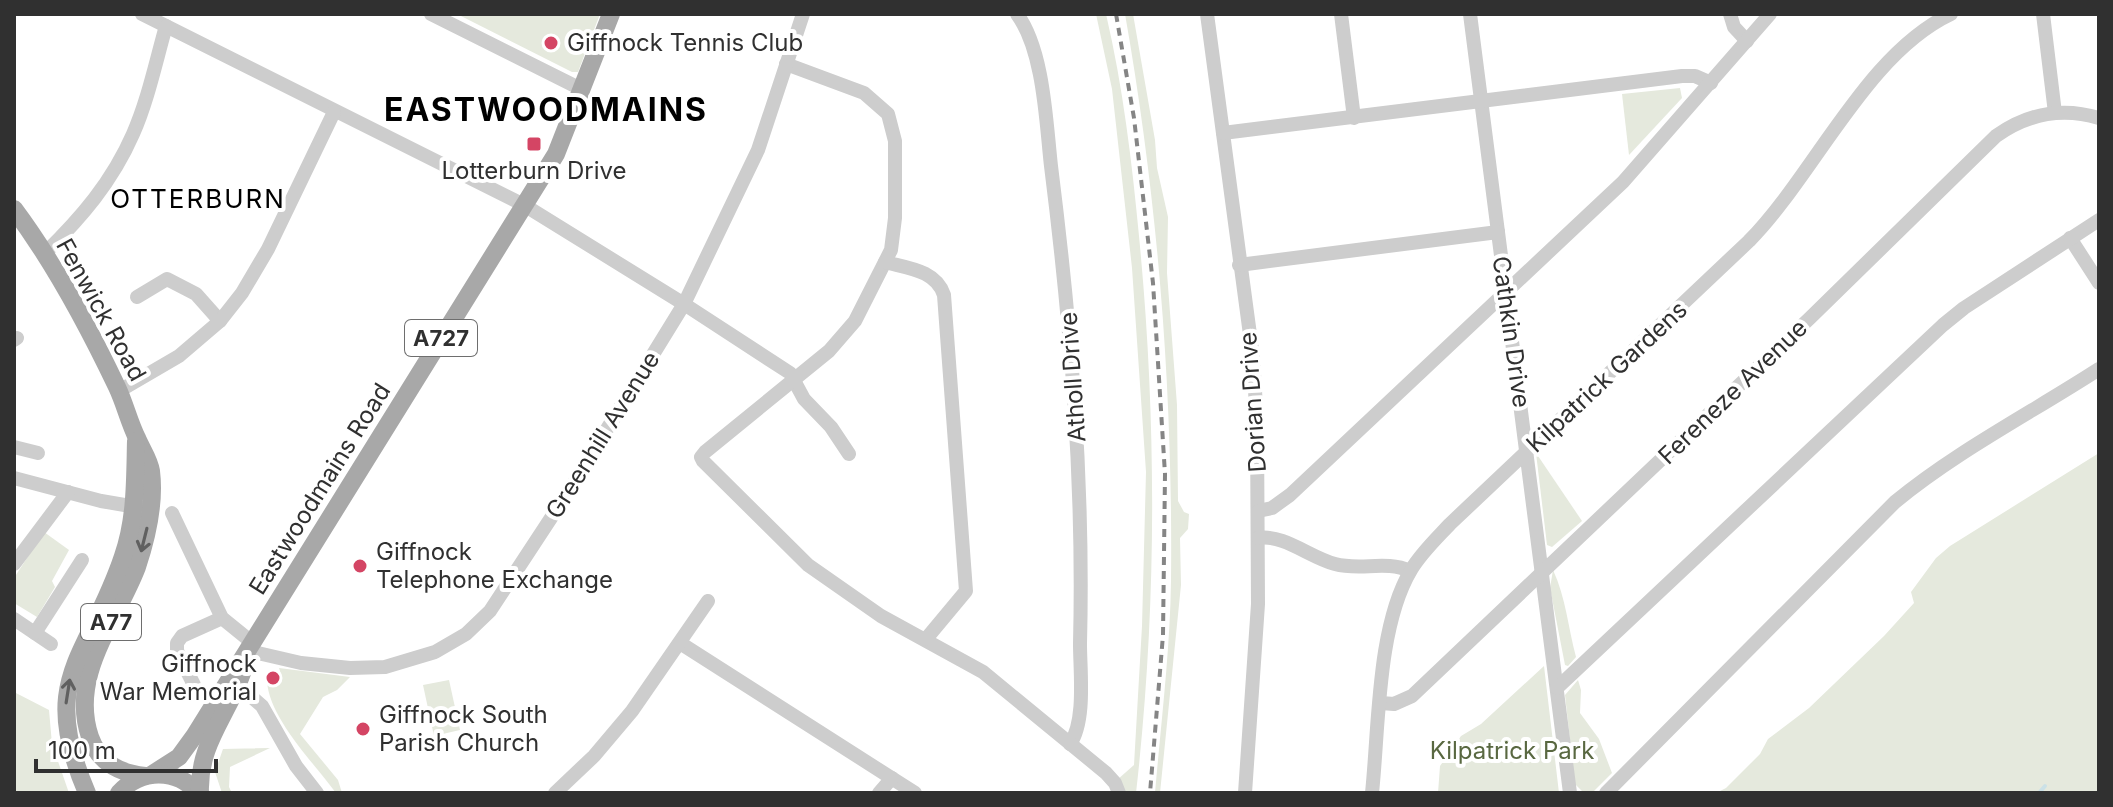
<svg xmlns="http://www.w3.org/2000/svg" width="2113" height="807" font-family="Inter,sans-serif">
<style>
.green{fill:#e5e9dd}
.lines{fill:none;stroke-linecap:round;stroke-linejoin:round}
.stream{stroke:#cbe1e7;stroke-width:4}
.minor{stroke:#cdcdcd;stroke-width:14}
.major{stroke:#a8a8a8;stroke-width:18}
.rail{stroke:#858585;stroke-width:4;stroke-dasharray:8 6;stroke-linecap:butt}
.oneway{stroke:#606060}
.poi-dot{fill:#d44564;stroke:#fff;stroke-width:3}
.labels{text-anchor:middle;stroke-width:8;stroke-linejoin:round;paint-order:stroke}
.shield{fill:#fff;stroke:#6e6e6e;stroke-width:2}
.shield-label{font-size:22px;font-weight:bold;fill:#303030}
.poi-label{font-size:24px;fill:#303030;stroke:#fff;text-anchor:start}
.street-label{font-size:24px;fill:#303030;stroke:#fff}
.park-label{font-size:24px;fill:#596841;stroke:#fff}
.neighbourhood-label{font-size:26px;letter-spacing:2px;fill:#000;stroke:#fff}
.district-label{font-size:32px;font-weight:bold;letter-spacing:2px;fill:#000;stroke:#fff}
</style>
<rect width="100%" height="100%" fill="#fff"/>
<g class="green">
<polygon points="457,14 600,14 578,72 572,72"/>
<path d="M 1096,14 L 1106,14 C 1123,87 1132,162 1139,236 C 1157,421 1157,609 1136,793 L 1121,793 L 1117,780 L 1134,765 L 1142,626 L 1146,472 L 1132,268 L 1112,89 Z"/>
<path d="M 1125,14 L 1133,14 L 1155,140 L 1157,168 L 1168,217 L 1167,273 L 1177,405 L 1178,501 L 1184,512 L 1189,514 L 1188,529 L 1180,538 L 1181,585 L 1160,793 L 1155,793 C 1161,723 1170,652 1171,581 C 1173,391 1158,201 1125,14 Z"/>
<polygon points="1680,88 1682,98 1629,155 1622,94"/>
<polygon points="1536,453 1582,521 1552,547 1547,545"/>
<polygon points="2099,453 2099,793 1716,793 1726,788 1760,754 1768,739 1809,708 1884,636 1914,603 1911,592 1936,558 1950,546"/>
<polygon points="44,532 69,550 52,581 55,587 37,617 14,603 14,578"/>
<path d="M 1553,570 C 1566,598 1568,627 1576,657 L 1568,666 L 1565,665 L 1550,588 Z"/>
<polygon points="1544,666 1559,793 1438,793 1440,766 1461,736 1481,724"/>
<path d="M 279,668 L 350,677 L 337,690 L 323,697 L 300,734 L 338,780 L 342,793 L 336,793 C 314,763 269,718 267,681 L 273,685 L 281,674 Z"/>
<polygon points="449,680 460,730 434,736 423,685"/>
<polygon points="1578,680 1581,690 1580,713 1599,739 1612,773 1592,793 1584,793 1575,784 1565,695"/>
<polygon points="14,692 49,710 52,744 69,793 14,793"/>
<polygon points="270,748 230,767 229,787 232,793 222,793 215,772 223,749"/>
</g>
<g class="lines">
<polyline class="stream" points="2039,793 2045,786"/>
<g class="minor">
<polyline points="142,14 524,205 684,304 790,373 804,399 831,427 849,454"/>
<polyline points="431,14 583,90"/>
<path d="M 1017,14 C 1044,51 1046,122 1051,166 C 1071,325 1084,483 1080,644 C 1080,672 1086,721 1070,744"/>
<polyline points="1207,14 1253,357 1257,424 1258,604 1245,793"/>
<polyline points="1341,14 1354,118"/>
<polyline points="1470,14 1570,793"/>
<polyline points="1730,14 1734,27 1747,41"/>
<polyline points="2043,14 2055,113"/>
<polyline points="786,64 864,93 888,114 895,141 895,218 891,250 855,321 829,351 705,452 701,457 703,461 808,565 881,616 983,672 1106,773 1115,783 1119,793"/>
<polyline points="1223,133 1682,76 1695,76 1711,83"/>
<polyline points="2070,238 2099,283"/>
<path d="M 44,254 C 81,218 112,182 133,134 C 148,100 156,61 166,26"/>
<path d="M 885,262 C 907,268 936,270 944,295 L 966,591 L 926,639"/>
<polyline points="1239,265 1498,232"/>
<polyline points="137,297 167,279 196,294 220,321"/>
<polyline points="14,340 17,338"/>
<polyline points="119,391 179,356 220,321 242,293 268,249 334,112"/>
<polyline points="14,447 38,453"/>
<polyline points="14,478 101,501 142,508"/>
<polyline points="1258,511 1272,508 1290,495 1623,182 1770,14"/>
<polyline points="172,513 222,618 254,644"/>
<path d="M 1258,538 C 1284,534 1309,557 1335,564 C 1360,571 1386,560 1410,571"/>
<polyline points="14,564 68,492"/>
<polyline points="14,619 51,644"/>
<polyline points="35,633 82,560"/>
<polyline points="680,643 915,793"/>
<polyline points="249,651 301,663 350,668 385,667 435,652 466,634 490,611 572,486 684,304 758,150 803,14"/>
<polyline points="194,685 177,651 177,643 182,636 222,618"/>
<polyline points="230,685 247,693 262,706 296,766 317,793"/>
<polyline points="1557,688 1943,325 1964,308 2099,220"/>
<path d="M 1381,703 L 1394,704 L 1412,696 L 1810,318 L 1996,136 C 2027,114 2062,107 2099,118"/>
<polyline points="555,793 594,756 632,711 708,601"/>
<polyline points="879,793 892,778"/>
<path d="M 1372,793 C 1379,727 1377,627 1411,570 C 1421,553 1437,538 1450,524 L 1749,241 C 1815,174 1866,54 1951,14"/>
<path d="M 1606,793 L 1895,502 C 1957,451 2031,413 2099,369"/>
</g>
<g class="major">
<path d="M 14,209 C 55,264 88,326 117,387 C 125,404 129,422 137,438 C 142,450 149,459 151,471 C 155,503 147,537 137,567 C 116,622 69,675 90,737 C 99,763 119,773 145,776"/>
<polyline points="151,775 179,757 195,735 556,154 611,14"/>
<path d="M 87,793 C 37,677 89,658 123,556 C 136,519 135,480 136,441"/>
<path d="M 119,793 C 141,769 176,768 198,793"/>
<path d="M 200,793 C 198,744 227,717 242,673"/>
</g>
<polyline class="rail" points="1116,14 1134,118 1153,283 1165,474 1163,635 1150,793"/>
</g>
<defs><path id="oneway-shaft" d="M-6 0H5M1.5-3L5.5 0L1.5 3" fill="none" stroke-width="1.6" stroke-linecap="round" stroke-linejoin="round" transform="scale(2)"/></defs>
<g class="oneway">
<use href="#oneway-shaft" transform="translate(144 540) rotate(104)"/>
<use href="#oneway-shaft" transform="translate(68 691) rotate(-81)"/>
</g>
<g class="poi-dot">
<circle cx="551" cy="43" r="8"/>
<rect x="526" y="136" width="16" height="16" rx="4"/>
<circle cx="360" cy="566" r="8"/>
<circle cx="273" cy="678" r="8"/>
<circle cx="363" cy="729" r="8"/>
</g>
<g class="labels">
<g class="shield">
<rect x="405" y="320" width="72" height="36" rx="6"/>
<rect x="81" y="604" width="60" height="36" rx="6"/>
</g>
<g class="shield-label">
<text x="441" y="346">A727</text>
<text x="111" y="630">A77</text>
</g>
<g class="poi-label">
<text x="567" y="51">Giffnock Tennis Club</text>
<text x="534" y="179" text-anchor="middle">Lotterburn Drive</text>
<text x="376" y="560">Giffnock<tspan x="376" dy="28">Telephone Exchange</tspan></text>
<text x="257" y="672" text-anchor="end">Giffnock<tspan x="257" dy="28">War Memorial</tspan></text>
<text x="379" y="723">Giffnock South<tspan x="379" dy="28">Parish Church</tspan></text>
</g>
<g class="street-label">
<text transform="translate(101 310) rotate(61)" y="8">Fenwick Road</text>
<text transform="translate(1511 332) rotate(82)" y="8">Cathkin Drive</text>
<text transform="translate(1073 377) rotate(-94)" y="8">Atholl Drive</text>
<text transform="translate(1607 377) rotate(-43)" y="8">Kilpatrick Gardens</text>
<text transform="translate(1733 392) rotate(-44)" y="8">Fereneze Avenue</text>
<text transform="translate(1253 402) rotate(-94)" y="8">Dorian Drive</text>
<text transform="translate(603 435) rotate(-58)" y="8">Greenhill Avenue</text>
<text transform="translate(320 489) rotate(-58)" y="8">Eastwoodmains Road</text>
</g>
<g class="park-label">
<text x="1512" y="759">Kilpatrick Park</text>
</g>
<g class="neighbourhood-label">
<text x="198" y="208">OTTERBURN</text>
</g>
<g class="district-label">
<text x="546" y="121">EASTWOODMAINS</text>
</g>
</g>
<rect width="2113" height="807" fill="none" stroke="#303030" stroke-width="32"/>
<path d="M36 759v12h180v-12" fill="none" stroke="#303030" stroke-width="4"/>
<text x="48" y="759" font-size="24" fill="#303030" stroke="#ffffff" stroke-width="6" paint-order="stroke">100 m</text>
</svg>
